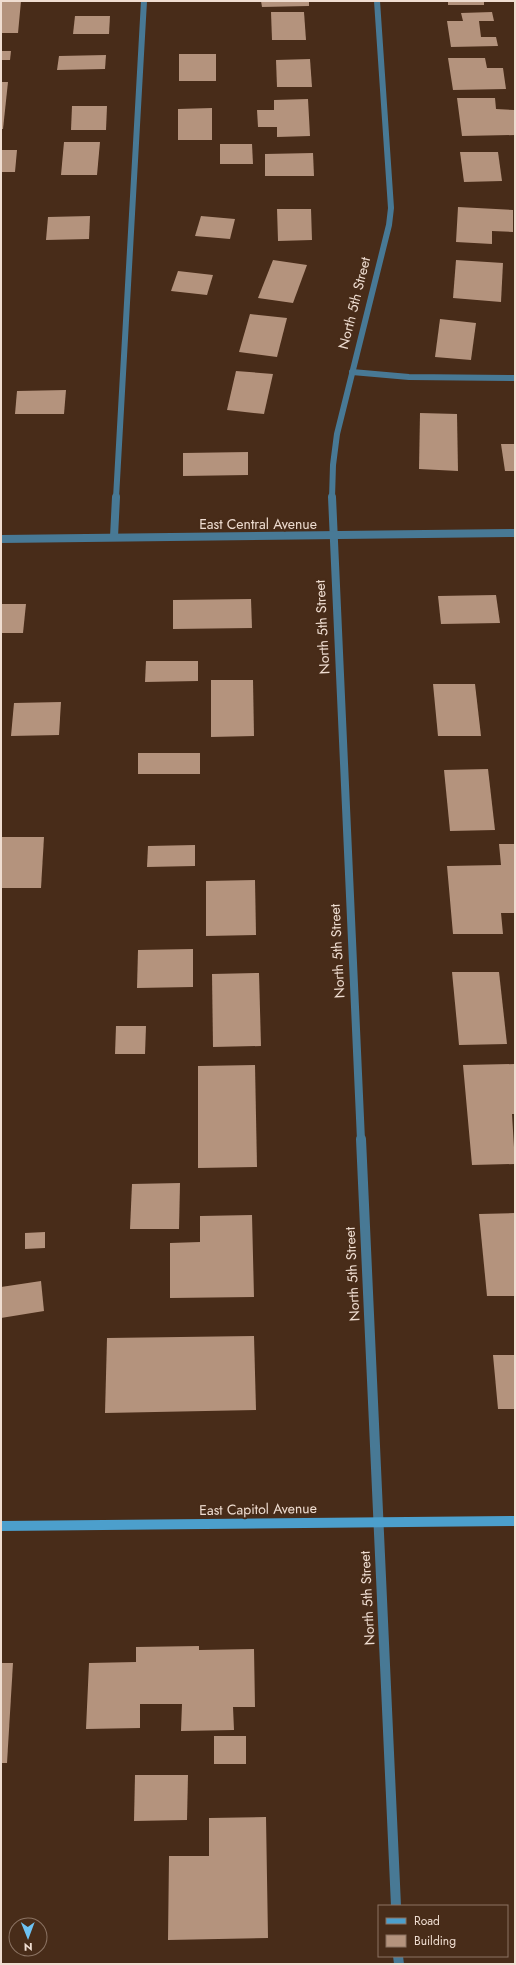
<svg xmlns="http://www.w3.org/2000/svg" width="516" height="1965" font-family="Jost,sans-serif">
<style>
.building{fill:#b4937d}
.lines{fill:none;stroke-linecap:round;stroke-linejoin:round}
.lane-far1{stroke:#487995;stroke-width:6}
.lane{stroke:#487995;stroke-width:8}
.street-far2{stroke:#487995;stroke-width:6}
.street-far1{stroke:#487995;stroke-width:8}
.street{stroke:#487995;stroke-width:10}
.secondary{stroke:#4c9fcc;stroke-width:10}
.labels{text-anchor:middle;stroke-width:4;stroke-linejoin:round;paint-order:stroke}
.street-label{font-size:14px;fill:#efddd1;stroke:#482c19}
</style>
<rect width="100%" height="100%" fill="#482c19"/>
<g class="building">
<polygon points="1,1 21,1 18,33 1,33"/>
<polygon points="261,1 309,1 309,6 262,7"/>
<rect x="448" y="1" width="36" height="4"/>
<polygon points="271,12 304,12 306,40 272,40"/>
<polygon points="492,12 494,21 479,21 481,37 496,37 498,46 451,47 447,21 463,21 461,13"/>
<polygon points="75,16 110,16 109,34 73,34"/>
<polygon points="1,51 11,51 10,60 1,60"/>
<rect x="179" y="54" width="37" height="27"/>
<polygon points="106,55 105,69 57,70 59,56"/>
<polygon points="448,58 485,58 487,68 503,68 506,89 453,90"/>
<polygon points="310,59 312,87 277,87 276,60"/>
<polygon points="1,82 8,82 3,129 1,129"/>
<polygon points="457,98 495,98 496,109 514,110 515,135 462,136"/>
<polygon points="308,99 310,136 277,137 277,127 258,127 257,110 274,110 274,100"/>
<polygon points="72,106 107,106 106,130 71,130"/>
<polygon points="212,108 212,140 178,140 178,109"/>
<polygon points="64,142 100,142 97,175 61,175"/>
<polygon points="220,144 252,144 253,164 220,164"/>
<polygon points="1,150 17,150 15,172 1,172"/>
<polygon points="460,152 498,152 502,181 464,182"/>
<polygon points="313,153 314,176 265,176 265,154"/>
<polygon points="458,207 513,210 513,232 492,231 492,244 456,242"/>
<polygon points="277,209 311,209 312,240 278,241"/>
<polygon points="90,216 89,239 46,240 48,217"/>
<polygon points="201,216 235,219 230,239 195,236"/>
<polygon points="273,260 307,265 293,303 258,298"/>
<polygon points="456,260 503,263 501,302 453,298"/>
<polygon points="178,271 213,275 207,295 171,291"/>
<polygon points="250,314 287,318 277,357 239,352"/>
<polygon points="440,319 476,323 471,360 435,357"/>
<polygon points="236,371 273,374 264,414 227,410"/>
<polygon points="66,390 64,414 15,414 17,391"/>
<polygon points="420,413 457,414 458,471 419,469"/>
<polygon points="501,444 515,444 515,471 505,471"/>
<polygon points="248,452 248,475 183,476 183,453"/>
<polygon points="496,595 500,623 441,624 438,596"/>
<polygon points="251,599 252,628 173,629 173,600"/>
<polygon points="1,604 26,604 23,633 1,633"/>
<polygon points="146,661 198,661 198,681 145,682"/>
<polygon points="211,680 253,680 254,736 211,737"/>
<polygon points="433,684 475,684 481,736 438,736"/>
<polygon points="61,702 59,735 11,736 14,703"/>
<rect x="138" y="753" width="62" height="21"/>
<polygon points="488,769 495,830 450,831 444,770"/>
<polygon points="1,837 44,837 41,888 1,888"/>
<polygon points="499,844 515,844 515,913 501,913 503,934 453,934 447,866 501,865"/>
<polygon points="195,845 195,866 147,867 148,846"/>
<polygon points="255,880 256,935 206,936 206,881"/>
<polygon points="193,949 193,987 137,988 138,950"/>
<polygon points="452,972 499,972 507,1044 459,1045"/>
<polygon points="259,973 261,1046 213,1047 212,974"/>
<polygon points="116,1026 146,1026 145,1054 115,1054"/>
<polygon points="515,1064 515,1114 512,1114 515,1164 472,1165 463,1065"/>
<polygon points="255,1065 257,1167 198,1168 198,1066"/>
<polygon points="180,1183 179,1229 130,1229 132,1184"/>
<polygon points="515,1213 515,1296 487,1296 479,1214"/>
<polygon points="252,1215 254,1297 170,1298 170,1243 200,1242 200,1216"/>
<polygon points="45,1232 45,1248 25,1249 25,1233"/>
<polygon points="41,1281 44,1311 1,1318 1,1287"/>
<polygon points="254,1336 256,1410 105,1413 107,1338"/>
<polygon points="493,1355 515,1355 515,1409 498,1409"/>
<polygon points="199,1646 199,1650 254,1649 255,1707 233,1707 234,1730 181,1731 182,1704 140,1704 140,1728 86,1729 89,1663 136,1662 136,1647"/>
<polygon points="1,1663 13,1663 7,1763 1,1763"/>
<rect x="214" y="1736" width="32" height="28"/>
<polygon points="135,1775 188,1775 187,1820 134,1821"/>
<polygon points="266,1817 268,1938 168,1940 169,1856 209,1856 209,1818"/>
</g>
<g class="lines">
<g class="lane-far1">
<polyline points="352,372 409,377 515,378"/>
<polyline points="116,498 144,1"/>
</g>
<polyline class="lane" points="114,537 116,497"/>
<polyline class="street-far2" points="332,498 333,465 337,434 389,225 391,208 377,1"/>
<g class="street-far1">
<polyline points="332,497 361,1140"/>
<polyline points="1,539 515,533"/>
</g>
<g class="street">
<polyline points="361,1139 396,1906"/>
<polyline points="398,1956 399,1964"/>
</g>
<polyline class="secondary" points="1,1526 515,1521"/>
</g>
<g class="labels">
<g class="street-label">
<text transform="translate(354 303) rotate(-76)" y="5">North 5th Street</text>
<text x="258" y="529">East Central Avenue</text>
<text transform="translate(322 627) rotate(-93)" y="5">North 5th Street</text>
<text transform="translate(337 951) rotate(-93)" y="5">North 5th Street</text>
<text transform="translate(352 1274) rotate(-93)" y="5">North 5th Street</text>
<text transform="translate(258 1509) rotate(-1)" y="5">East Capitol Avenue</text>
<text transform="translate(367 1598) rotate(-93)" y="5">North 5th Street</text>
</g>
</g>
<rect width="516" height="1965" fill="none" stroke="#efddd1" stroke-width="4"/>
<rect x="378" y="1905" width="130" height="52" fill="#482c19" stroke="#8b7363"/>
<rect x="386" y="1918" width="20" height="6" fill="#4c9fcc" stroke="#8b7363"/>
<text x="414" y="1925" font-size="12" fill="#efddd1">Road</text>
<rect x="386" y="1935" width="20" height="12" fill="#b4937d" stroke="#8b7363"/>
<text x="414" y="1945" font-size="12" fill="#efddd1">Building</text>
<g transform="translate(28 1937) rotate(179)"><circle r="19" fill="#482c19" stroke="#8b7363"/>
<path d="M0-3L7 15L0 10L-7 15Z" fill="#6dc2f3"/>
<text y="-6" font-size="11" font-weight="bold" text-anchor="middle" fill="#efddd1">N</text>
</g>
</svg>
